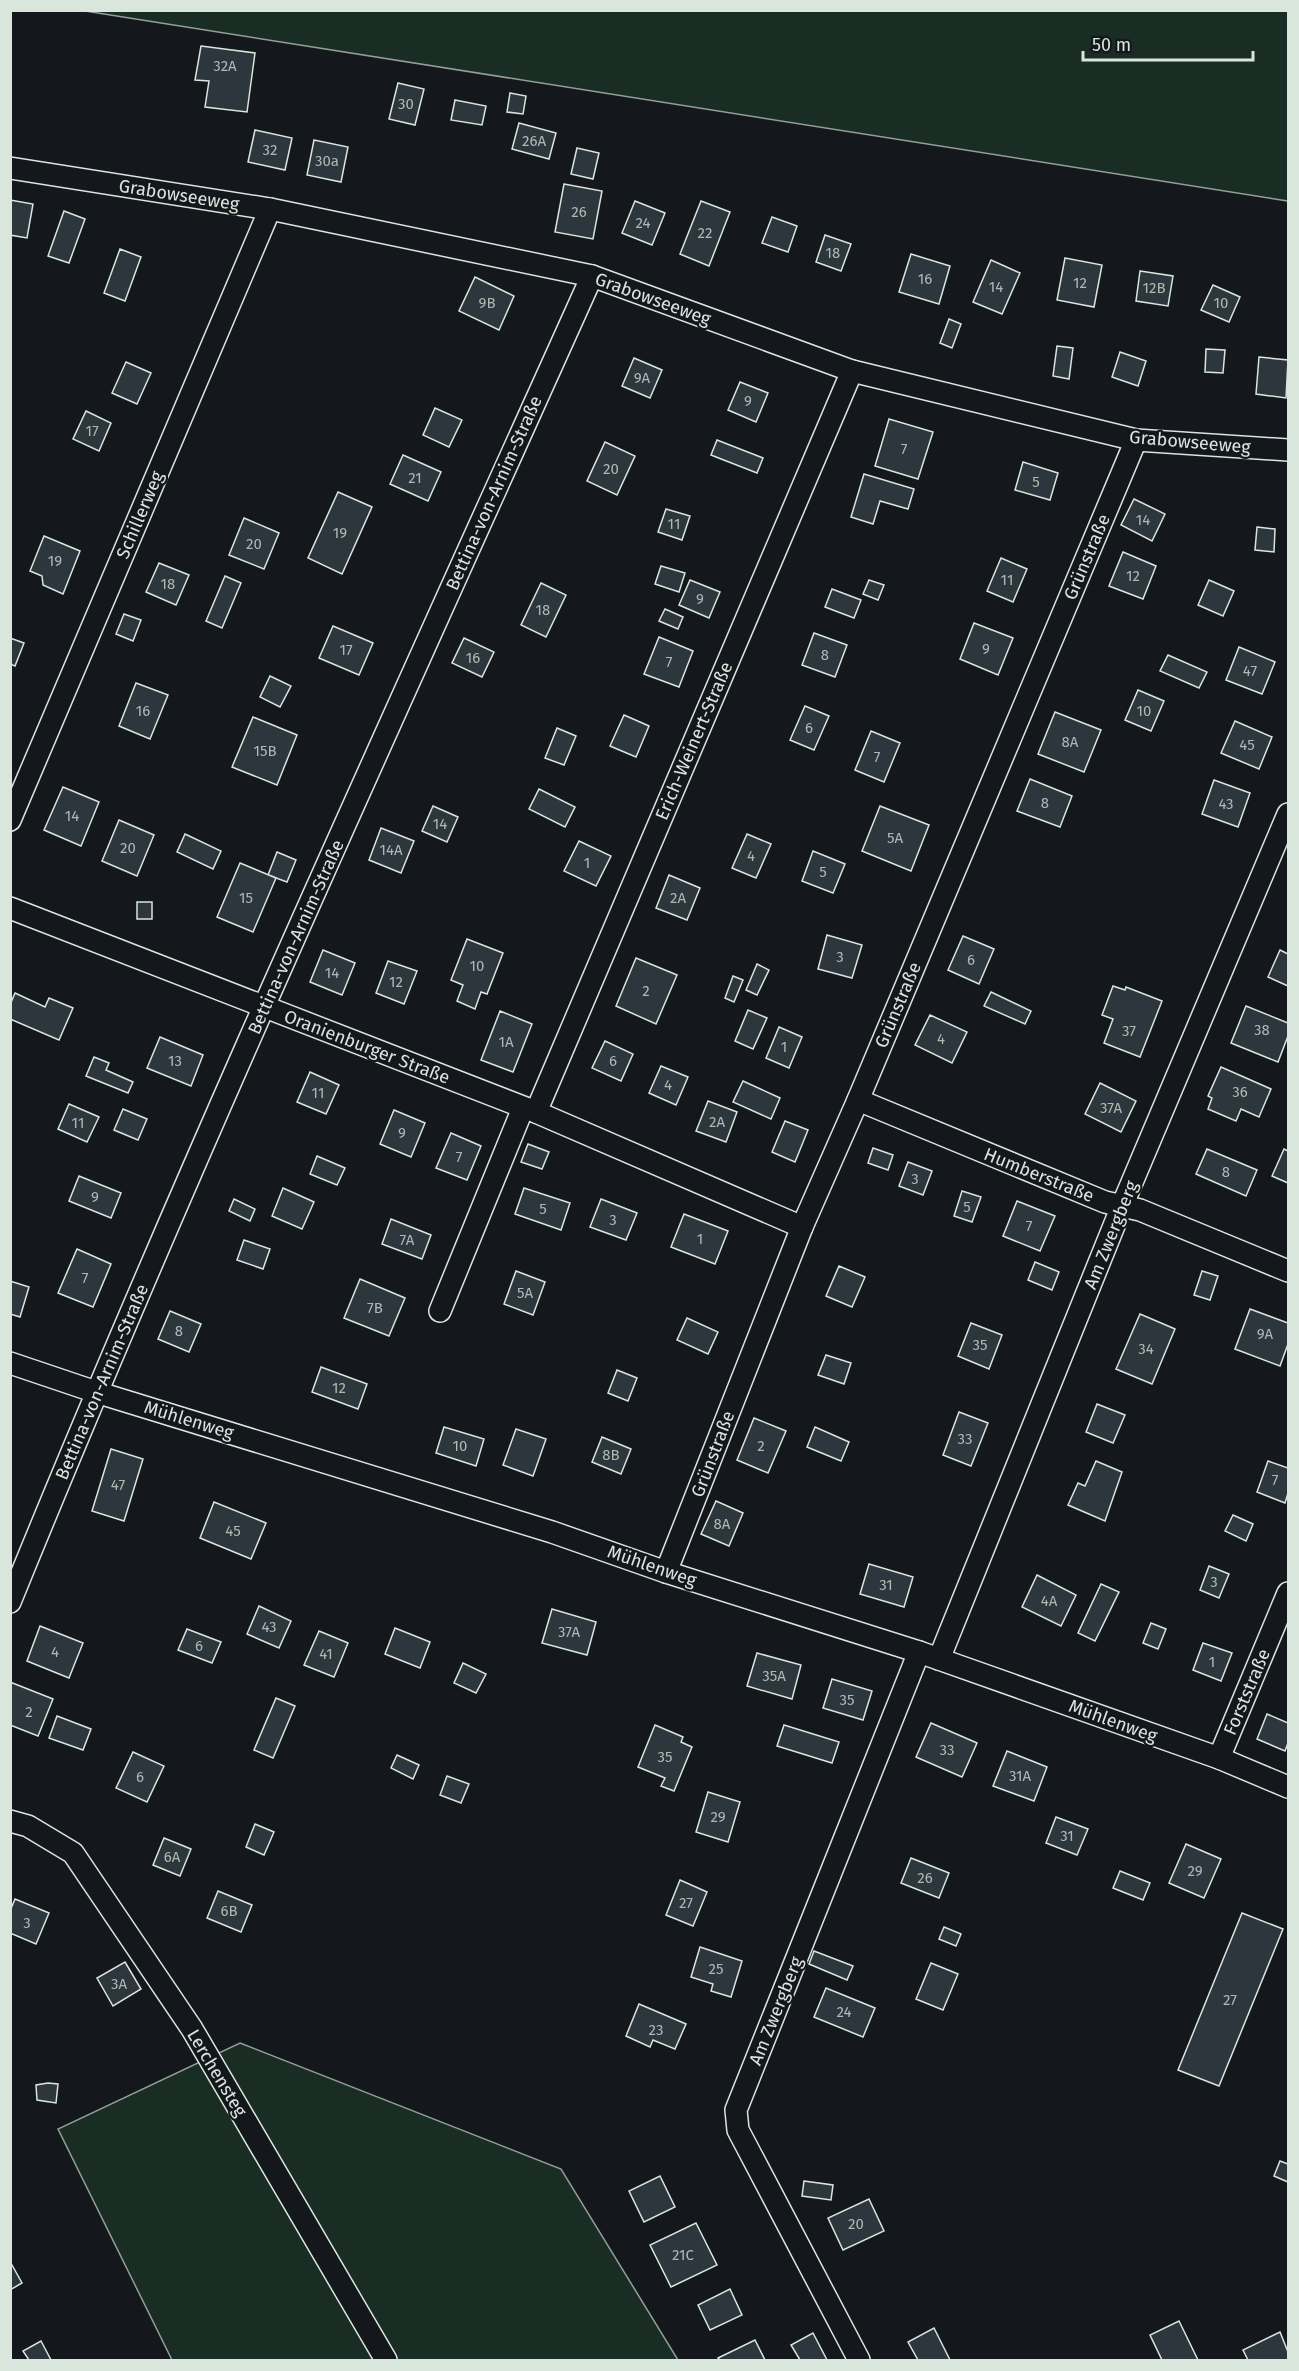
<svg xmlns="http://www.w3.org/2000/svg" width="1299" height="2371" font-family="'Fira Sans',sans-serif">
<style>
.green{fill:#1a2d24;stroke:#939e99;stroke-width:1.5}
.building{fill:#2c363c;stroke:#d8e6dc;stroke-width:1.5}
.lines{fill:none;stroke-linecap:round;stroke-linejoin:round}
.minor-casing{stroke:#d8e6dc;stroke-width:24}
.minor{stroke:#14181c;stroke-width:21}
.labels{text-anchor:middle;stroke-width:4.5;stroke-linejoin:round;paint-order:stroke}
.number-label{font-size:15px;fill:#adbab4}
.street-label{font-size:18px;fill:#d8e6dc;stroke:#14181c}
</style>
<rect width="100%" height="100%" fill="#14181c"/>
<g class="green">
<polygon points="85,11 1288,11 1288,201"/>
<polygon points="240,2043 561,2169 678,2360 172,2360 58,2129"/>
</g>
<g class="building">
<polygon points="201,46 255,53 247,112 205,107 209,81 195,80"/>
<polygon points="398,83 424,89 415,125 389,119"/>
<polygon points="510,93 526,96 523,114 507,112"/>
<polygon points="455,100 486,106 482,125 451,120"/>
<polygon points="519,123 556,133 549,159 512,149"/>
<polygon points="255,130 292,138 285,170 248,162"/>
<polygon points="314,140 348,147 341,182 307,175"/>
<polygon points="577,148 599,153 593,179 571,174"/>
<polygon points="564,184 602,191 593,239 555,232"/>
<polygon points="10,200 33,204 27,238 10,235"/>
<polygon points="635,201 665,213 652,245 622,233"/>
<polygon points="701,201 730,212 709,266 680,254"/>
<polygon points="64,211 85,219 69,263 48,256"/>
<polygon points="772,217 797,226 788,252 762,243"/>
<polygon points="825,235 851,244 841,271 816,262"/>
<polygon points="120,249 141,257 125,301 104,293"/>
<polygon points="911,254 950,266 939,304 899,292"/>
<polygon points="1065,258 1102,265 1094,307 1057,300"/>
<polygon points="991,260 1020,273 1002,314 973,302"/>
<polygon points="1140,271 1173,276 1168,306 1136,301"/>
<polygon points="475,277 514,296 499,330 459,311"/>
<polygon points="1213,285 1240,297 1229,322 1201,310"/>
<polygon points="949,319 961,324 952,348 940,343"/>
<polygon points="1057,346 1073,348 1069,379 1053,376"/>
<polygon points="1206,349 1225,350 1223,373 1205,372"/>
<polygon points="1120,352 1146,361 1138,386 1112,377"/>
<polygon points="1259,357 1288,360 1286,398 1256,394"/>
<polygon points="634,358 662,370 650,398 622,386"/>
<polygon points="126,362 151,373 137,404 112,393"/>
<polygon points="740,382 768,393 756,422 728,410"/>
<polygon points="435,408 462,420 449,447 423,435"/>
<polygon points="86,411 111,423 99,451 73,439"/>
<polygon points="889,419 933,432 918,479 875,466"/>
<polygon points="717,440 763,458 757,473 711,455"/>
<polygon points="605,442 635,456 617,495 587,481"/>
<polygon points="403,455 441,472 428,501 390,484"/>
<polygon points="1023,462 1058,473 1050,500 1015,490"/>
<polygon points="864,474 914,489 908,509 880,501 873,524 851,517"/>
<polygon points="338,492 372,507 342,574 308,558"/>
<polygon points="1134,499 1165,514 1152,541 1121,525"/>
<polygon points="666,509 690,516 682,540 658,532"/>
<polygon points="244,518 279,533 264,569 229,555"/>
<polygon points="1257,527 1275,529 1274,552 1255,550"/>
<polygon points="44,536 80,551 63,594 43,585 42,576 30,571"/>
<polygon points="1123,552 1156,566 1143,599 1109,586"/>
<polygon points="1001,558 1027,569 1013,602 987,591"/>
<polygon points="159,563 189,575 176,605 146,592"/>
<polygon points="661,566 685,573 679,592 655,584"/>
<polygon points="225,576 241,583 222,628 206,621"/>
<polygon points="690,580 720,592 709,618 679,605"/>
<polygon points="869,580 884,585 878,600 863,594"/>
<polygon points="1209,580 1234,591 1223,616 1198,605"/>
<polygon points="541,583 566,595 546,637 521,625"/>
<polygon points="832,589 861,600 854,618 825,607"/>
<polygon points="665,609 683,617 678,629 659,621"/>
<polygon points="124,614 141,620 133,641 116,634"/>
<polygon points="974,623 1013,638 998,675 960,659"/>
<polygon points="333,626 373,643 359,675 319,658"/>
<polygon points="814,633 847,645 835,677 802,665"/>
<polygon points="659,637 693,651 679,687 644,674"/>
<polygon points="10,638 24,643 15,666 10,664"/>
<polygon points="464,638 494,652 482,677 452,663"/>
<polygon points="1239,647 1275,662 1262,694 1226,680"/>
<polygon points="1168,655 1207,672 1199,688 1160,671"/>
<polygon points="270,676 291,686 280,707 260,697"/>
<polygon points="136,683 168,695 150,739 119,726"/>
<polygon points="1138,690 1164,701 1151,731 1125,720"/>
<polygon points="805,706 829,716 814,750 790,740"/>
<polygon points="1055,712 1101,730 1084,772 1038,754"/>
<polygon points="624,715 649,726 636,757 610,746"/>
<polygon points="253,717 297,735 277,785 232,767"/>
<polygon points="1235,721 1272,737 1259,769 1221,753"/>
<polygon points="557,728 576,736 564,765 545,758"/>
<polygon points="871,731 900,743 884,782 855,770"/>
<polygon points="1030,779 1072,796 1060,827 1017,811"/>
<polygon points="1214,780 1250,793 1238,827 1202,814"/>
<polygon points="63,787 99,802 81,846 44,830"/>
<polygon points="539,789 575,807 565,827 529,809"/>
<polygon points="433,806 458,817 447,842 422,831"/>
<polygon points="880,806 929,825 911,871 862,851"/>
<polygon points="119,820 154,835 137,876 102,861"/>
<polygon points="381,828 414,841 401,873 369,860"/>
<polygon points="185,834 221,851 213,869 177,852"/>
<polygon points="747,834 771,844 756,878 732,868"/>
<polygon points="579,841 611,856 596,886 564,871"/>
<polygon points="813,851 845,864 833,893 802,881"/>
<polygon points="277,852 296,860 287,882 268,875"/>
<polygon points="240,863 276,878 253,932 217,917"/>
<polygon points="669,875 700,888 687,920 656,908"/>
<rect x="137" y="902" width="15" height="17"/>
<polygon points="827,935 862,945 852,978 818,969"/>
<polygon points="963,936 994,949 979,984 948,970"/>
<polygon points="467,939 503,953 487,994 481,992 475,1009 457,1001 463,985 451,980"/>
<polygon points="323,950 355,963 342,995 310,982"/>
<polygon points="1280,950 1288,954 1288,986 1268,977"/>
<polygon points="636,958 677,975 656,1024 616,1006"/>
<polygon points="388,961 417,971 404,1004 376,993"/>
<polygon points="757,964 769,970 757,995 746,990"/>
<polygon points="733,976 743,980 734,1002 725,998"/>
<polygon points="1113,986 1125,990 1126,987 1162,1001 1140,1057 1104,1043 1113,1019 1102,1015"/>
<polygon points="991,992 1031,1011 1025,1024 984,1006"/>
<polygon points="15,993 45,1007 49,998 73,1008 59,1040 10,1019 10,1005"/>
<polygon points="1246,1006 1288,1023 1288,1036 1278,1062 1231,1043"/>
<polygon points="748,1010 767,1018 753,1049 735,1041"/>
<polygon points="500,1011 532,1024 513,1072 481,1060"/>
<polygon points="930,1015 967,1032 952,1063 915,1045"/>
<polygon points="779,1027 802,1037 789,1068 766,1058"/>
<polygon points="160,1037 203,1055 191,1086 147,1068"/>
<polygon points="605,1041 633,1054 621,1081 592,1068"/>
<polygon points="94,1057 109,1063 106,1070 133,1082 128,1093 86,1076"/>
<polygon points="661,1066 688,1077 676,1105 649,1093"/>
<polygon points="1221,1067 1271,1089 1259,1117 1241,1109 1236,1121 1208,1109 1212,1098 1208,1096"/>
<polygon points="310,1072 339,1085 326,1114 297,1102"/>
<polygon points="743,1081 780,1098 771,1119 733,1102"/>
<polygon points="1100,1083 1136,1101 1121,1132 1085,1114"/>
<polygon points="708,1101 737,1112 726,1142 696,1131"/>
<polygon points="69,1104 99,1117 87,1142 58,1129"/>
<polygon points="123,1109 147,1119 138,1140 114,1130"/>
<polygon points="394,1110 425,1123 411,1157 380,1144"/>
<polygon points="785,1121 808,1130 795,1162 772,1152"/>
<polygon points="451,1133 481,1146 467,1180 436,1168"/>
<polygon points="528,1144 549,1152 542,1169 521,1162"/>
<polygon points="873,1148 893,1155 888,1170 868,1163"/>
<polygon points="1207,1149 1257,1170 1246,1196 1196,1174"/>
<polygon points="1284,1149 1288,1151 1288,1183 1272,1176"/>
<polygon points="317,1156 345,1168 337,1185 310,1174"/>
<polygon points="908,1162 932,1171 923,1195 899,1186"/>
<polygon points="79,1176 121,1193 111,1218 69,1201"/>
<polygon points="283,1188 314,1202 302,1229 272,1216"/>
<polygon points="524,1188 570,1203 561,1230 515,1214"/>
<polygon points="962,1191 981,1197 972,1222 954,1216"/>
<polygon points="234,1199 255,1209 250,1221 229,1211"/>
<polygon points="601,1199 637,1213 626,1240 590,1227"/>
<polygon points="1017,1201 1055,1216 1040,1251 1003,1236"/>
<polygon points="684,1214 728,1231 715,1264 671,1247"/>
<polygon points="391,1219 431,1235 422,1259 382,1244"/>
<polygon points="244,1240 270,1249 263,1269 237,1260"/>
<polygon points="77,1249 111,1264 93,1307 58,1293"/>
<polygon points="1035,1262 1059,1272 1052,1290 1028,1280"/>
<polygon points="839,1266 865,1277 852,1307 826,1296"/>
<polygon points="516,1271 545,1282 533,1315 504,1304"/>
<polygon points="1202,1271 1218,1276 1210,1300 1194,1295"/>
<polygon points="360,1279 405,1298 389,1336 344,1318"/>
<polygon points="10,1281 29,1287 20,1317 10,1314"/>
<polygon points="1250,1309 1288,1323 1288,1344 1280,1366 1235,1349"/>
<polygon points="170,1311 201,1324 189,1352 158,1339"/>
<polygon points="1140,1314 1175,1329 1152,1384 1116,1369"/>
<polygon points="687,1318 718,1332 708,1354 677,1340"/>
<polygon points="971,1323 1002,1335 989,1369 958,1356"/>
<polygon points="826,1355 851,1363 844,1384 818,1375"/>
<polygon points="321,1367 367,1384 358,1409 312,1392"/>
<polygon points="617,1370 637,1378 628,1401 608,1393"/>
<polygon points="1097,1404 1125,1415 1113,1443 1086,1432"/>
<polygon points="959,1412 988,1423 971,1466 943,1455"/>
<polygon points="754,1418 786,1431 768,1473 737,1460"/>
<polygon points="444,1427 484,1439 476,1466 436,1453"/>
<polygon points="815,1427 849,1442 841,1461 807,1447"/>
<polygon points="516,1429 546,1439 533,1476 503,1465"/>
<polygon points="602,1437 631,1449 621,1474 592,1462"/>
<polygon points="111,1449 143,1459 124,1521 92,1511"/>
<polygon points="1096,1461 1122,1472 1105,1521 1068,1505 1078,1483 1085,1486"/>
<polygon points="1268,1461 1288,1468 1288,1493 1285,1503 1257,1492"/>
<polygon points="716,1501 743,1513 729,1546 701,1534"/>
<polygon points="214,1502 266,1523 251,1559 200,1538"/>
<polygon points="1233,1515 1253,1524 1246,1541 1225,1531"/>
<polygon points="869,1564 913,1577 904,1607 860,1594"/>
<polygon points="1209,1566 1229,1574 1219,1598 1200,1590"/>
<polygon points="1037,1575 1076,1595 1061,1626 1022,1607"/>
<polygon points="1101,1584 1119,1592 1095,1641 1078,1633"/>
<polygon points="259,1606 291,1621 279,1648 247,1634"/>
<polygon points="552,1609 596,1622 587,1655 542,1643"/>
<polygon points="1151,1623 1166,1629 1158,1649 1143,1643"/>
<polygon points="40,1626 83,1643 69,1678 27,1661"/>
<polygon points="395,1628 430,1642 420,1668 385,1654"/>
<polygon points="187,1629 221,1642 212,1663 178,1650"/>
<polygon points="319,1631 348,1643 334,1677 304,1665"/>
<polygon points="1203,1643 1232,1653 1221,1681 1193,1670"/>
<polygon points="757,1653 801,1665 792,1699 747,1686"/>
<polygon points="463,1663 486,1674 476,1693 454,1683"/>
<polygon points="832,1679 872,1691 863,1720 823,1708"/>
<polygon points="10,1682 53,1699 38,1736 10,1725"/>
<polygon points="276,1698 295,1706 273,1758 254,1750"/>
<polygon points="1267,1714 1288,1723 1288,1743 1285,1751 1257,1739"/>
<polygon points="57,1716 91,1729 83,1750 49,1738"/>
<polygon points="931,1723 977,1743 962,1777 916,1757"/>
<polygon points="655,1725 683,1737 681,1742 692,1747 674,1791 661,1786 665,1778 638,1767"/>
<polygon points="784,1725 839,1742 832,1763 777,1746"/>
<polygon points="1007,1751 1047,1767 1034,1801 993,1786"/>
<polygon points="133,1752 164,1766 147,1802 116,1788"/>
<polygon points="397,1755 419,1765 413,1779 391,1768"/>
<polygon points="447,1776 469,1784 461,1803 440,1795"/>
<polygon points="708,1792 740,1802 728,1842 696,1832"/>
<polygon points="1056,1817 1088,1829 1077,1855 1046,1843"/>
<polygon points="255,1824 274,1832 264,1855 246,1847"/>
<polygon points="164,1838 191,1849 180,1876 153,1865"/>
<polygon points="1186,1844 1221,1859 1204,1898 1169,1883"/>
<polygon points="911,1858 949,1873 939,1898 901,1883"/>
<polygon points="1120,1871 1150,1883 1143,1900 1113,1888"/>
<polygon points="680,1880 707,1892 693,1926 666,1915"/>
<polygon points="218,1891 252,1905 241,1932 207,1918"/>
<polygon points="15,1899 49,1913 36,1944 10,1933 10,1911"/>
<polygon points="1242,1913 1283,1929 1219,2086 1178,2070"/>
<polygon points="944,1927 961,1934 956,1946 939,1939"/>
<polygon points="700,1947 742,1961 731,1997 711,1991 713,1984 691,1977"/>
<polygon points="814,1951 853,1966 847,1980 809,1964"/>
<polygon points="125,1962 141,1989 113,2006 97,1978"/>
<polygon points="931,1963 958,1974 943,2010 916,1999"/>
<polygon points="826,1988 875,2008 863,2037 814,2017"/>
<polygon points="639,2004 686,2024 675,2049 653,2040 650,2047 626,2036"/>
<polygon points="48,2083 58,2084 56,2103 37,2100 36,2085"/>
<polygon points="1280,2161 1288,2164 1288,2182 1274,2176"/>
<polygon points="660,2176 675,2207 644,2222 629,2191"/>
<polygon points="804,2181 833,2185 831,2200 802,2196"/>
<polygon points="869,2199 884,2231 843,2250 828,2218"/>
<polygon points="696,2223 717,2265 671,2287 650,2245"/>
<polygon points="12,2265 22,2283 10,2290 10,2266"/>
<polygon points="730,2289 742,2315 710,2330 698,2305"/>
<polygon points="1179,2321 1198,2360 1162,2360 1150,2335"/>
<polygon points="934,2328 950,2360 918,2360 908,2342"/>
<polygon points="1280,2332 1288,2352 1288,2360 1248,2360 1243,2350"/>
<polygon points="813,2333 827,2360 800,2360 791,2345"/>
<polygon points="755,2340 765,2360 720,2360 718,2358"/>
<polygon points="41,2341 51,2360 29,2360 23,2351"/>
</g>
<g class="lines">
<g class="minor-casing">
<g id="minor">
<polyline points="10,168 270,209 592,276 852,371 1136,440 1288,450"/>
<polyline points="10,820 270,209"/>
<polyline points="10,908 536,1112 802,1227"/>
<polyline points="858,1100 1105,1202 1140,1210 1288,1271"/>
<polyline points="536,1112 852,371"/>
<polyline points="440,1311 523,1108"/>
<polyline points="10,1363 96,1392 552,1532 666,1572 919,1652 1219,1758 1288,1787"/>
<polyline points="666,1572 802,1227 858,1100 1136,440"/>
<path d="M 10,1602 C 192,1155 394,716 592,276"/>
<polyline points="939,1659 1122,1206 1288,814"/>
<polyline points="1219,1758 1288,1593"/>
<polyline points="10,1821 28,1826 73,1853 192,2029 386,2360"/>
<polyline points="859,2360 738,2130 736,2110 919,1652"/>
</g>
</g>
<use href="#minor" class="minor"/>
</g>
<g class="labels">
<g class="number-label">
<text x="225" y="71">32A</text>
<text x="406" y="109">30</text>
<text x="534" y="146">26A</text>
<text x="270" y="155">32</text>
<text x="327" y="166">30a</text>
<text x="579" y="217">26</text>
<text x="643" y="228">24</text>
<text x="705" y="238">22</text>
<text x="833" y="258">18</text>
<text x="925" y="284">16</text>
<text x="1080" y="288">12</text>
<text x="996" y="292">14</text>
<text x="1154" y="293">12B</text>
<text x="487" y="308">9B</text>
<text x="1221" y="308">10</text>
<text x="642" y="383">9A</text>
<text x="748" y="406">9</text>
<text x="92" y="436">17</text>
<text x="904" y="454">7</text>
<text x="611" y="474">20</text>
<text x="415" y="483">21</text>
<text x="1036" y="487">5</text>
<text x="1143" y="525">14</text>
<text x="674" y="529">11</text>
<text x="340" y="538">19</text>
<text x="254" y="549">20</text>
<text x="55" y="566">19</text>
<text x="1133" y="581">12</text>
<text x="1007" y="585">11</text>
<text x="168" y="589">18</text>
<text x="700" y="604">9</text>
<text x="543" y="615">18</text>
<text x="986" y="654">9</text>
<text x="346" y="655">17</text>
<text x="825" y="660">8</text>
<text x="473" y="663">16</text>
<text x="669" y="667">7</text>
<text x="1250" y="676">47</text>
<text x="143" y="716">16</text>
<text x="1144" y="716">10</text>
<text x="809" y="733">6</text>
<text x="1070" y="747">8A</text>
<text x="1247" y="750">45</text>
<text x="265" y="756">15B</text>
<text x="877" y="762">7</text>
<text x="1045" y="808">8</text>
<text x="1226" y="809">43</text>
<text x="72" y="821">14</text>
<text x="440" y="829">14</text>
<text x="895" y="843">5A</text>
<text x="128" y="853">20</text>
<text x="391" y="855">14A</text>
<text x="751" y="861">4</text>
<text x="587" y="868">1</text>
<text x="823" y="877">5</text>
<text x="246" y="903">15</text>
<text x="678" y="903">2A</text>
<text x="840" y="962">3</text>
<text x="971" y="965">6</text>
<text x="477" y="971">10</text>
<text x="332" y="978">14</text>
<text x="396" y="987">12</text>
<text x="646" y="996">2</text>
<text x="1262" y="1035">38</text>
<text x="1129" y="1036">37</text>
<text x="941" y="1044">4</text>
<text x="506" y="1047">1A</text>
<text x="784" y="1052">1</text>
<text x="175" y="1066">13</text>
<text x="613" y="1066">6</text>
<text x="668" y="1090">4</text>
<text x="1240" y="1097">36</text>
<text x="318" y="1098">11</text>
<text x="1111" y="1113">37A</text>
<text x="717" y="1127">2A</text>
<text x="78" y="1128">11</text>
<text x="402" y="1138">9</text>
<text x="459" y="1162">7</text>
<text x="1226" y="1177">8</text>
<text x="915" y="1184">3</text>
<text x="95" y="1202">9</text>
<text x="967" y="1212">5</text>
<text x="543" y="1214">5</text>
<text x="613" y="1225">3</text>
<text x="1029" y="1231">7</text>
<text x="700" y="1244">1</text>
<text x="407" y="1245">7A</text>
<text x="85" y="1283">7</text>
<text x="525" y="1298">5A</text>
<text x="375" y="1313">7B</text>
<text x="179" y="1336">8</text>
<text x="1265" y="1339">9A</text>
<text x="980" y="1350">35</text>
<text x="1146" y="1354">34</text>
<text x="339" y="1393">12</text>
<text x="965" y="1444">33</text>
<text x="460" y="1451">10</text>
<text x="761" y="1451">2</text>
<text x="611" y="1460">8B</text>
<text x="1275" y="1485">7</text>
<text x="118" y="1490">47</text>
<text x="722" y="1529">8A</text>
<text x="233" y="1536">45</text>
<text x="1214" y="1587">3</text>
<text x="886" y="1590">31</text>
<text x="1049" y="1606">4A</text>
<text x="269" y="1632">43</text>
<text x="569" y="1637">37A</text>
<text x="199" y="1651">6</text>
<text x="55" y="1657">4</text>
<text x="326" y="1659">41</text>
<text x="1212" y="1667">1</text>
<text x="774" y="1681">35A</text>
<text x="847" y="1705">35</text>
<text x="29" y="1717">2</text>
<text x="947" y="1755">33</text>
<text x="665" y="1762">35</text>
<text x="1020" y="1781">31A</text>
<text x="140" y="1782">6</text>
<text x="718" y="1822">29</text>
<text x="1067" y="1841">31</text>
<text x="172" y="1862">6A</text>
<text x="1195" y="1876">29</text>
<text x="925" y="1883">26</text>
<text x="686" y="1908">27</text>
<text x="229" y="1916">6B</text>
<text x="27" y="1928">3</text>
<text x="716" y="1974">25</text>
<text x="119" y="1989">3A</text>
<text x="1230" y="2005">27</text>
<text x="844" y="2017">24</text>
<text x="656" y="2035">23</text>
<text x="856" y="2229">20</text>
<text x="683" y="2260">21C</text>
</g>
<g class="street-label">
<text transform="translate(179 195) rotate(9)" y="6">Grabowseeweg</text>
<text transform="translate(653 299) rotate(20)" y="6">Grabowseeweg</text>
<text transform="translate(1190 442) rotate(5)" y="6">Grabowseeweg</text>
<text transform="translate(494 493) rotate(-66)" y="6">Bettina-von-Arnim-Straße</text>
<text transform="translate(140 515) rotate(-67)" y="6">Schillerweg</text>
<text transform="translate(1087 557) rotate(-67)" y="6">Grünstraße</text>
<text transform="translate(694 741) rotate(-67)" y="6">Erich-Weinert-Straße</text>
<text transform="translate(296 937) rotate(-66)" y="6">Bettina-von-Arnim-Straße</text>
<text transform="translate(898 1005) rotate(-67)" y="6">Grünstraße</text>
<text transform="translate(367 1047) rotate(21)" y="6">Oranienburger Straße</text>
<text transform="translate(1039 1175) rotate(22)" y="6">Humberstraße</text>
<text transform="translate(1111 1235) rotate(-68)" y="6">Am Zwergberg</text>
<text transform="translate(102 1382) rotate(-67)" y="6">Bettina-von-Arnim-Straße</text>
<text transform="translate(189 1420) rotate(17)" y="6">Mühlenweg</text>
<text transform="translate(713 1454) rotate(-69)" y="6">Grünstraße</text>
<text transform="translate(652 1566) rotate(19)" y="6">Mühlenweg</text>
<text transform="translate(1247 1692) rotate(-67)" y="6">Forststraße</text>
<text transform="translate(1113 1721) rotate(20)" y="6">Mühlenweg</text>
<text transform="translate(776 2011) rotate(-68)" y="6">Am Zwergberg</text>
<text transform="translate(217 2073) rotate(59)" y="6">Lerchensteg</text>
</g>
</g>
<rect width="1299" height="2371" fill="none" stroke="#d8e6dc" stroke-width="24"/>
<path d="M1083 51v9h170v-9" fill="none" stroke="#d8e6dc" stroke-width="3"/>
<text x="1092" y="51" font-size="18" fill="#d8e6dc" stroke="#14181c" stroke-width="4.5" paint-order="stroke">50 m</text>
</svg>
